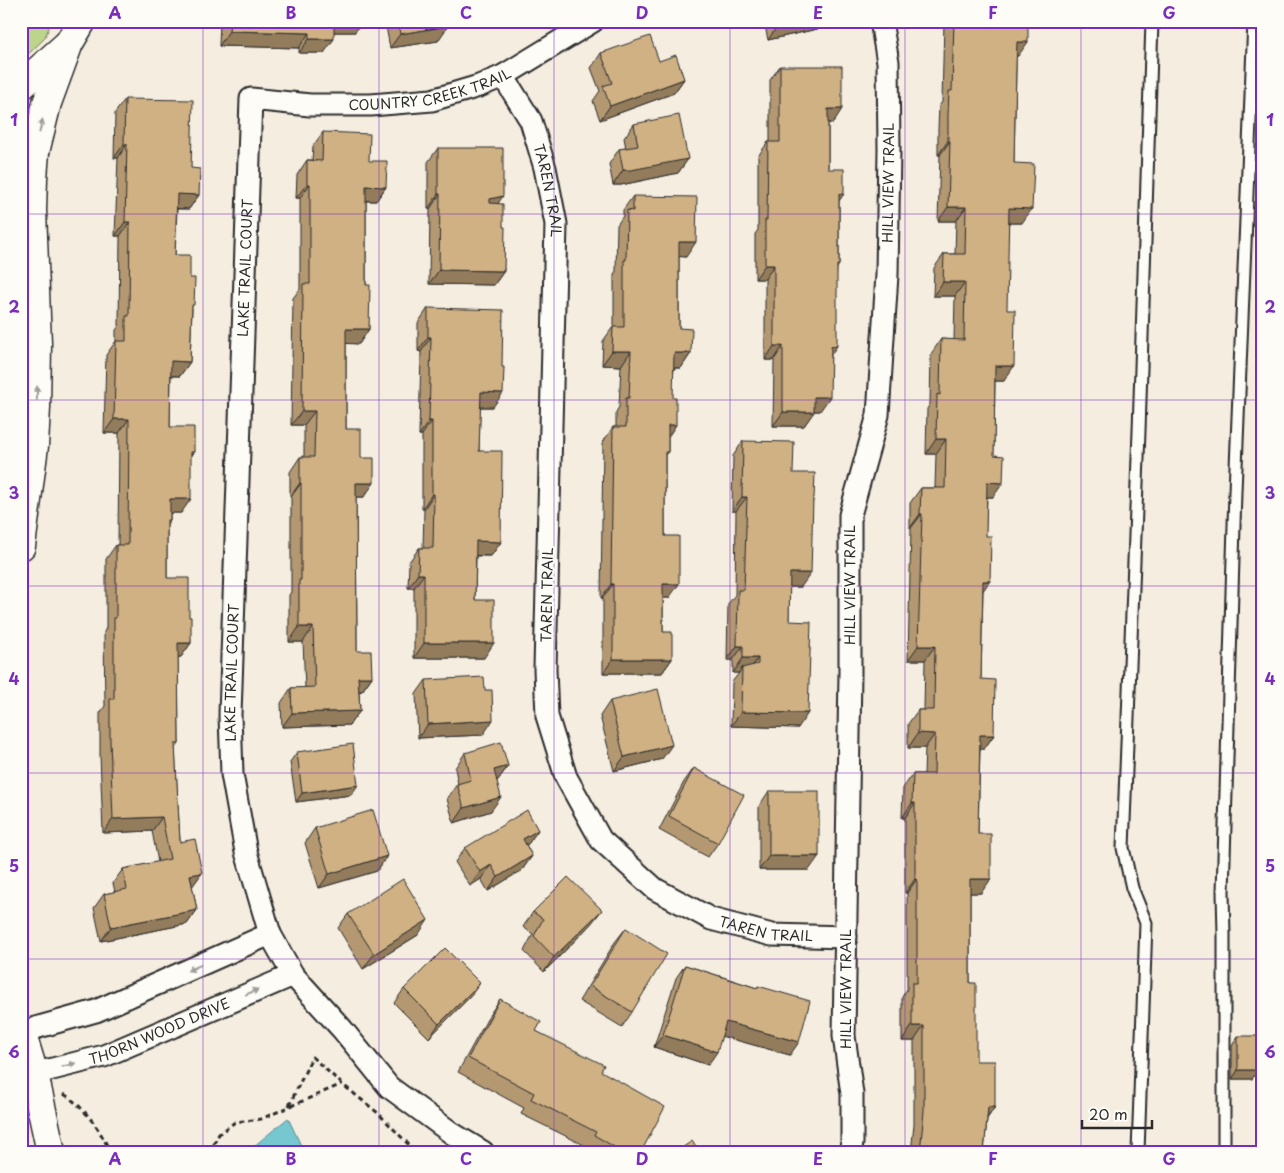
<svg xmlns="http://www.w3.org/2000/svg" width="1284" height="1173" font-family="'Playpen Sans',sans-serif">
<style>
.green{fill:#bcd48b;stroke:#74805b}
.water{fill:#77c7d0;stroke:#59898e}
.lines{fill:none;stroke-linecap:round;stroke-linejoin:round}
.lane-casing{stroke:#2b2b2b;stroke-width:15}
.street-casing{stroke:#2b2b2b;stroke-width:25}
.secondary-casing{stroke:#2b2b2b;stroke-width:31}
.path{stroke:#2b2b2b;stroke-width:3;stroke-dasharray:5 4;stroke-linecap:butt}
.lane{stroke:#fdfcf7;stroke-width:11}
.street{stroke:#fdfcf7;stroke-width:21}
.secondary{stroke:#fdfcf7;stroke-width:28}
.wall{fill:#b39872;stroke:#2b2b2b}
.shaded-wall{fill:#927c5c;stroke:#2b2b2b}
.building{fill:#d0b184;stroke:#2b2b2b}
.oneway{fill:#9e9e9b}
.grid{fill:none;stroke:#7b2cbf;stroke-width:1;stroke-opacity:0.55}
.labels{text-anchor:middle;stroke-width:4.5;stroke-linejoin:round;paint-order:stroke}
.street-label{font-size:14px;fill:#2b2b2b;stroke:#fdfcf7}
.neatline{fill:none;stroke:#7b2cbf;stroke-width:2}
.grid-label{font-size:16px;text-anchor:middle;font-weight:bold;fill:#7b2cbf}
</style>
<rect width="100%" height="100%" fill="#f4ede0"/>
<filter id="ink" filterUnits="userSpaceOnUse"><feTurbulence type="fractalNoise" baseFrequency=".02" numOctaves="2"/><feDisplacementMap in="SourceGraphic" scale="10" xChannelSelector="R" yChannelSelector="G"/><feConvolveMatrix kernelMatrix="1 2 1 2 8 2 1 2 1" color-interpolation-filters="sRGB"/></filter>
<g filter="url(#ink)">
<polygon class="green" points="21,21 52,21 44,39 21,61"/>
<polygon class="water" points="288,1118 304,1152 247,1152"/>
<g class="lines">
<g class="lane-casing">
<g id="lane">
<polyline points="1138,1152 1146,923 1132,888 1123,848 1139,431 1152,21"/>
<polyline points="1224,1152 1224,935 1223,892 1235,492 1254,21"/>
</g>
</g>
<g class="street-casing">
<g id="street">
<path id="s1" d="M 503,76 L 531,121 L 545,168 L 556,224 L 545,669 L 547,716 L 566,777 L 601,840 L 655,889 L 711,919 L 772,935 L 846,937"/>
<polyline points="21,1032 96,1011 270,934"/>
<path id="s2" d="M 21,1077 L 104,1056 L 293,975"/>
<path id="s3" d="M 483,1152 L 453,1134 L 389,1087 L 342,1029 L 293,975 L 270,934 L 246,852 L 232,774 L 230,715 L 251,99 L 310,105 L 371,105 L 432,100 L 479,86 L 503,76 L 593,21"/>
<path id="s4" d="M 850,1152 L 852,1143 L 852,1094 L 844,1036 L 850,673 L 850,515 L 878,415 L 887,275 L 889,149 L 888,62 L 881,21"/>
</g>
</g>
<g class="secondary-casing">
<g id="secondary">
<polyline points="21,86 68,44"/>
<polyline points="21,546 34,446 36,407 37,344 32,210 33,178 35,152 47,103 69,43 82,21"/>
<polyline points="21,1031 34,1074 51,1152"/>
</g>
</g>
<g class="path">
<path d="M 64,1094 C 85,1108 100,1129 110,1152"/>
<polyline points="289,1106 312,1057 342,1084 378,1113 416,1152"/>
<polyline points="209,1152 219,1134 235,1122 261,1119 342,1084"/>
</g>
<use href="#lane" class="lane"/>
<use href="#street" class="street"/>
<use href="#secondary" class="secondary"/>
</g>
<g class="wall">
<polygon points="220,21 362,21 355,32 334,32 324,53 299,53 299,48 219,46"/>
<polygon points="385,21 447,21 438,41 390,48"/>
<polygon points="764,21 831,21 826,27 768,40"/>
<polygon points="944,21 1028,21 1018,56 1016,56 1016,67 1014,163 1022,223 1008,223 1004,381 995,381 993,497 987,497 983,591 981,679 994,735 984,749 980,749 978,834 981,893 970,893 970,983 976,1061 995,1107 987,1119 984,1152 911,1152 914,1125 914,1041 902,1041 902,997 907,989 907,893 905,893 905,818 902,818 903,788 913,774 924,774 925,748 908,748 908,724 918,710 924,710 925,660 908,660 911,528 910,528 910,503 921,488 935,488 936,454 926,454 927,409 930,404 931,354 941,339 954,340 955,296 933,296 934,268 944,254 955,254 956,221 938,221 940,155 938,155 938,129 939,106 942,102"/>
<polygon points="601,53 659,61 684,79 674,93 600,120 593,101 600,91 591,68"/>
<polygon points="780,66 833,123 828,123 828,169 839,201 839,265 837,268 831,355 820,411 814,411 804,426 773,426 774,360 765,360 765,279 755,279 755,234 758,230 758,156 768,142 770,142 770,80"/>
<polygon points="125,99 191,168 199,195 189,209 177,209 175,255 190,278 192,309 190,362 180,376 171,376 170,427 194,452 191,455 181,513 170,513 170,520 167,524 167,578 189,617 191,643 181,657 178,657 179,744 175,749 180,842 202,873 192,886 197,910 187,924 101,941 94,908 104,894 115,892 113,883 123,869 158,862 152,831 103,833 100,755 100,713 105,706 104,632 106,628 106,559 116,545 118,545 119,433 104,433 106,355 116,341 116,330 119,326 120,236 115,236 118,158 114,158 115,113"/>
<polygon points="634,124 688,159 678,173 621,185 613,185 609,164 619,149 626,148 624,138"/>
<polygon points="323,132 369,161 386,187 376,201 366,201 366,285 369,329 359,344 346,343 346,429 361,458 364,497 356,497 357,651 372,677 362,691 359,692 360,711 349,725 282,727 281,703 291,688 305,688 303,642 289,642 289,595 291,592 291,497 290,497 290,472 300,457 304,457 304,425 291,425 293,298 300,289 300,198 296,198 297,175 307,160 312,160 313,146"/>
<polygon points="438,148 498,203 504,271 494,285 429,284 430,209 428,209 428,162"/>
<polygon points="633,196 686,257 679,256 679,328 691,353 681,368 674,368 668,437 668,452 665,455 665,536 669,598 663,598 663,632 672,659 662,673 603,673 603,598 601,598 603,442 613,427 616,427 616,412 619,407 621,366 602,365 603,341 613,327 614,327 614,274 616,271 617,225 623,216 623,210"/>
<polygon points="428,308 493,407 480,407 479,451 501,542 491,556 476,556 475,600 484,658 414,658 414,588 408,588 409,562 419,548 423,548 424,509 422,509 422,435 419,435 421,352 418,351 418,323"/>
<polygon points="743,441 793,473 813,500 801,587 789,587 789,621 811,647 810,648 798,728 731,726 732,682 739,673 733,673 733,660 727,660 728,604 735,595 736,511 732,511 733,456"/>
<polygon points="426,680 483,735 418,738 416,694"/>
<polygon points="610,701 662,759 614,771 600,716"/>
<polygon points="297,752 351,795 296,802 290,762"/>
<polygon points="465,753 508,766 498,780 497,781 491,811 454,823 447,799 457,784 458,784 455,768"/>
<polygon points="694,768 718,843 708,857 659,830 684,782"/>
<polygon points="769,791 809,870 759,870 759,806"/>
<polygon points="315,828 387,856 377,871 319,888 305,843"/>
<polygon points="538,830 528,844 526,845 532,856 522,870 488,891 481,879 470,886 455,862 465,848"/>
<polygon points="533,912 591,924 544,972 524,951 533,934 523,927"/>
<polygon points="348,914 418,935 363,969 338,928"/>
<polygon points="626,928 632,1012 622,1027 579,1001 615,942"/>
<polygon points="685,965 757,988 758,986 790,1055 722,1036 708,1065 654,1047 676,978"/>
<polygon points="404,989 470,997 429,1038 394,1003"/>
<polygon points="500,999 536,1031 601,1071 641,1152 588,1152 584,1150 586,1146 521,1114 524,1108 458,1072 490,1014"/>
<polygon points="1238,1036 1252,1079 1232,1079 1232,1046"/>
</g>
<g class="shaded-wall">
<polygon points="332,21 362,21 355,32 324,32"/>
<polygon points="797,21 831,21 826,27 768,40 778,25"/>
<polygon points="448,26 438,41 390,48 400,34"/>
<polygon points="229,31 309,33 299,48 219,46"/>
<polygon points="309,39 334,39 324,53 299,53"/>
<polygon points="1017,42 1028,42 1018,56 1007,56"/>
<polygon points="684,79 674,93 600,120 610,106"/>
<polygon points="828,109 842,109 833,123 819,123"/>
<polygon points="948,141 950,141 940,155 938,155"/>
<polygon points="124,144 127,144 118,158 114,158"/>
<polygon points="688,159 678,173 621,185 613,185 623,170"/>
<polygon points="307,184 310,184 300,198 296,198"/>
<polygon points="366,186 386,187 376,201 356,200"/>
<polygon points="177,194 199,195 189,209 167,208"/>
<polygon points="438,194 440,194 430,209 428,209"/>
<polygon points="839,194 844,194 834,208"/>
<polygon points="503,196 493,211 480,214 490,199"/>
<polygon points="948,207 966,207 956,221 938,221"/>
<polygon points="1009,208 1032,209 1022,223 998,223"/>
<polygon points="125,222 130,222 120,236 115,236"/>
<polygon points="679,242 696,242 686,257 669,256"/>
<polygon points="765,265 774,265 765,279 755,279"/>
<polygon points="439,270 504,271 494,285 429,284"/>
<polygon points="943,282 965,282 955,296 933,296"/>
<polygon points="346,329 369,329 359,344 336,343"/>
<polygon points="428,337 431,337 421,352 418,351"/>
<polygon points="774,346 783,346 774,360 765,360"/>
<polygon points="831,346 837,346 827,360"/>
<polygon points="612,351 631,351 621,366 602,365"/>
<polygon points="674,353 691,353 681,368 664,367"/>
<polygon points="171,361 190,362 180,376 161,375"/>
<polygon points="995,366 1014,366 1004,381 985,381"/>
<polygon points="481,392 503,393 493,407 471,407"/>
<polygon points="814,397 830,397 820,411 804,411"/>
<polygon points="302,411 315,411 304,425 291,425"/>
<polygon points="783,412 814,412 804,426 773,426"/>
<polygon points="114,419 129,419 119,433 104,433"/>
<polygon points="429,421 432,421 422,435 419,435"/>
<polygon points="668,425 676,425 666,440"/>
<polygon points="936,439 946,439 936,454 926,454"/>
<polygon points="987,482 1003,483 993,497 977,497"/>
<polygon points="300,483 301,483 291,497 290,497"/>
<polygon points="356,483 374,483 364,497 346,497"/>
<polygon points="432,494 434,494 424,509 422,509"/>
<polygon points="742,497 747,497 736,511 732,511"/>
<polygon points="170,499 191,499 181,513 160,513"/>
<polygon points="920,514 922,514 911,528 910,528"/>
<polygon points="476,541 501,542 491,556 466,555"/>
<polygon points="790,573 811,573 801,587 779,587"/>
<polygon points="418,574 424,574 414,588 408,588"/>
<polygon points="983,581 990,581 980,595"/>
<polygon points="611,584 613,584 603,598 601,598"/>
<polygon points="663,584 679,584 669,598 653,598"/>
<polygon points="299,627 313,627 303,642 289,642"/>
<polygon points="178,643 191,643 181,657 168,657"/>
<polygon points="424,643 494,643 484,658 414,658"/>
<polygon points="737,646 743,646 733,660 727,660"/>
<polygon points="918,646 935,646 925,660 908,660"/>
<polygon points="743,658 758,658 748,673 742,668 739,673 733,673"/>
<polygon points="613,659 672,659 662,673 603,673"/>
<polygon points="358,677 372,677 362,691 348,692"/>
<polygon points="360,711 349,725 282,727 292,713"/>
<polygon points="741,712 808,713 798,728 731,726"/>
<polygon points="493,720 483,735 418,738 428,724"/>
<polygon points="918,733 935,734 925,748 908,748"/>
<polygon points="980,735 994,735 984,749 970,749"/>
<polygon points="672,745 662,759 614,771 624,757"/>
<polygon points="508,766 498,780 483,785 494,770"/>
<polygon points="358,785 351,795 296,802 302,793"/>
<polygon points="501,797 491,811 454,823 464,808"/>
<polygon points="912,803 915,803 905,818 902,818"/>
<polygon points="162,817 152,831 103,833 113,819"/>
<polygon points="538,830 528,844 512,854 523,839"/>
<polygon points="387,856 377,871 319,888 329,874"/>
<polygon points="532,856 522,870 488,891 498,877"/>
<polygon points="769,856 819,856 809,870 759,870"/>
<polygon points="491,865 481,879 470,886 480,872"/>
<polygon points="202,873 192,887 190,875"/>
<polygon points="915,879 917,879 907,893 905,893"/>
<polygon points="970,879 991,879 981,893 960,893"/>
<polygon points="197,910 187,924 101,941 111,927"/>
<polygon points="602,910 591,924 544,972 554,957"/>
<polygon points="428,920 418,935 363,969 374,954"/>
<polygon points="480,983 470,997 429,1038 439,1024"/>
<polygon points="726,1022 799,1042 790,1055 717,1035"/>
<polygon points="912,1026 924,1026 914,1041 902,1041"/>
<polygon points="663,1035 717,1052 708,1065 654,1047"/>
<polygon points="1238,1070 1258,1070 1252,1079 1232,1079"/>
<polygon points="988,1107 995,1107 985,1121"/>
</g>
<g class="building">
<polygon points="230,21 334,21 334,39 309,39 309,33 229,31"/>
<polygon points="398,21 447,21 448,26 400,34"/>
<polygon points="778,21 797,21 778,25"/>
<polygon points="954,21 1028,21 1028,42 1017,42 1016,67 1014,163 1034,164 1032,209 1009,208 1007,310 1015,310 1014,366 995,366 994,455 1004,456 1003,483 987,482 986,536 991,536 990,581 983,581 981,679 995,680 994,735 980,735 978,834 991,834 991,879 970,879 970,983 976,983 976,1061 995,1061 995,1107 988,1107 984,1152 920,1152 924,1111 924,1026 912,1026 912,983 917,983 917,879 915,879 915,803 912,803 913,774 934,774 935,734 918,733 918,710 934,710 935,646 918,646 922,514 920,514 921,488 945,488 946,439 936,439 937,394 940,395 941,339 964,340 965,282 943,282 944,254 965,254 966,207 948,207 950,141 948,141 948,115 949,91 952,91"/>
<polygon points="650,36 659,61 676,55 684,79 610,106 603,86 612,83 601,53"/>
<polygon points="780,66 842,66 842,109 828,109 828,169 844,169 844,194 839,194 839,265 837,265 837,346 831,346 830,397 814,397 814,412 783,412 783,346 774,346 774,265 765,265 765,220 767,220 768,142 780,142"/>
<polygon points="125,99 193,100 191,168 200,169 199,195 177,194 175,255 190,255 190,278 195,278 194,305 192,305 190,362 171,361 170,427 194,427 194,452 191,452 191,499 170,499 170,520 167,520 167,578 189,578 189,617 191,617 191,643 178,643 179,744 175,744 180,842 195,839 202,873 190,875 197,910 111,927 104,894 127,889 123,869 170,859 162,817 113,819 110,741 110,699 114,699 114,618 116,618 116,545 128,545 129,419 114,419 116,341 126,341 126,316 129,316 130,222 125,222 127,144 124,144"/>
<polygon points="679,115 688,159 631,170 623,170 619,149 638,146 634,124"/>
<polygon points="323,132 370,134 369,161 387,161 386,187 366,186 366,285 370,285 369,329 346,329 346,429 361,429 361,458 374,458 374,483 356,483 357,651 371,651 372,677 358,677 360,711 292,713 291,688 315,687 313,627 299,627 299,580 301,580 301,483 300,483 300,457 314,457 315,411 302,411 303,284 310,284 310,184 307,184 307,160 322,161"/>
<polygon points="438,148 503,148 503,196 490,199 490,203 503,204 503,227 505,227 504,271 439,270 440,194 438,194"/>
<polygon points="633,196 697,197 696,242 679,242 679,328 692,329 691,353 674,353 673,398 676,398 676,425 668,425 668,452 665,452 665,536 679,536 679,584 663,584 663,632 672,632 672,659 613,659 613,584 611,584 613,427 626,427 626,398 629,398 631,351 612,351 613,327 624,327 624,260 626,260 627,210 633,211"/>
<polygon points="428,308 503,310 502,367 504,367 503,393 481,392 479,451 502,451 501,542 476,541 475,600 494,600 494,643 424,643 424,574 418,574 419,548 433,548 434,494 432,494 432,421 429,421 431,337 428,337"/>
<polygon points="743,441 794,442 793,473 815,473 814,498 813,498 811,573 790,573 789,621 811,622 808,713 741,712 742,668 758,664 758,658 743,658 743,646 737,646 738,590 744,590 747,497 742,497"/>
<polygon points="484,677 485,690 492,690 493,720 428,724 426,680"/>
<polygon points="658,689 672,745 624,757 610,701"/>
<polygon points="501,742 508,766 494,770 501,797 464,808 457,784 471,780 465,753"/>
<polygon points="353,744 358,785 302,793 297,752"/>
<polygon points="694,768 744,795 718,843 669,816"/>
<rect x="769" y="791" width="50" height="65"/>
<polygon points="373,810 387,856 329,874 315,828"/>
<polygon points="527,810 538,830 523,839 532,856 498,877 491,865 480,872 465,848"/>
<polygon points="568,877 602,910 554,957 534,936 543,919 533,912"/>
<polygon points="403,879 428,920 374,954 348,914"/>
<polygon points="626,928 667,954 632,1012 590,986"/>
<polygon points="445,948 480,983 439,1024 404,989"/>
<polygon points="685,965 757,988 758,986 810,1001 799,1042 726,1022 717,1052 663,1035"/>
<polygon points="500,999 541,1022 536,1031 604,1065 601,1071 665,1107 641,1152 623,1152 594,1135 596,1132 531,1099 534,1093 468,1058"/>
<rect x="1238" y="1036" width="20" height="34"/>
<polygon points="692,1141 699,1152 676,1152"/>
</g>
<defs><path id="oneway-solid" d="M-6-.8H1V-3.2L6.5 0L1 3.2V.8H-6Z" transform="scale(1.25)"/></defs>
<g class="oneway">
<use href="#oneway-solid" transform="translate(41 126) rotate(-77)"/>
<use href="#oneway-solid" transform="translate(37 393) rotate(-89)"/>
<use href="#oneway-solid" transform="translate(194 968) rotate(156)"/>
<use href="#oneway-solid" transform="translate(252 992) rotate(-23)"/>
<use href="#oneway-solid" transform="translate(69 1065) rotate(-14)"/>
</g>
</g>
<path class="grid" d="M 203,21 L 203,1152M 379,21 L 379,1152M 554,21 L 554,1152M 730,21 L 730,1152M 905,21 L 905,1152M 1081,21 L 1081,1152M 21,214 L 1263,214M 21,400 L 1263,400M 21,586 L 1263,586M 21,773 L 1263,773M 21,959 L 1263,959"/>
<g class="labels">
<g class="street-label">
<text dy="5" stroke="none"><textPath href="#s3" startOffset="1330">COUNTRY CREEK TRAIL</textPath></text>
<text dy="5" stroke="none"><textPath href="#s4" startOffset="974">HILL VIEW TRAIL</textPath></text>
<text dy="5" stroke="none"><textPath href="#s1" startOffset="125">TAREN TRAIL</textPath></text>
<text dy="5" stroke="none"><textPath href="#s3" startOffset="980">LAKE TRAIL COURT</textPath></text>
<text transform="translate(850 585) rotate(-90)" y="5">HILL VIEW TRAIL</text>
<text transform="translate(547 595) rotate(-89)" y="5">TAREN TRAIL</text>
<text dy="5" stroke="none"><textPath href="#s3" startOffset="575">LAKE TRAIL COURT</textPath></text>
<text dy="5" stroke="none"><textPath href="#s1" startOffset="980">TAREN TRAIL</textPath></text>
<text transform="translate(846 989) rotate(-90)" y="5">HILL VIEW TRAIL</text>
<text dy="5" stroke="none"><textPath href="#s2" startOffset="146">THORN WOOD DRIVE</textPath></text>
</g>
</g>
<rect width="1284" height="1173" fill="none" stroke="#fdfcf7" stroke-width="55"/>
<path d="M1082 1120v8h70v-8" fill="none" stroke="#2b2b2b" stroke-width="2.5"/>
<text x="1089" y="1120" font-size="15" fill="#2b2b2b" stroke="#fdfcf7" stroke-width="4" paint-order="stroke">20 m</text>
<rect x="28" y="28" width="1228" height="1118" class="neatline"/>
<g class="grid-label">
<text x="115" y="19">A</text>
<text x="291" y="19">B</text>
<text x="466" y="19">C</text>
<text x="642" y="19">D</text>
<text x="818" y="19">E</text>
<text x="993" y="19">F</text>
<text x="1169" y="19">G</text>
<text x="14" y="126">1</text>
<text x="1270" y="126">1</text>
<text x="14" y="313">2</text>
<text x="1270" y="313">2</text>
<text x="14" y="499">3</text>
<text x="1270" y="499">3</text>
<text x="14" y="685">4</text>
<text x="1270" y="685">4</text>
<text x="14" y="872">5</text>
<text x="1270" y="872">5</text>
<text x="14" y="1058">6</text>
<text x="1270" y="1058">6</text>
<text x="115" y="1165">A</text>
<text x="291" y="1165">B</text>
<text x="466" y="1165">C</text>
<text x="642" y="1165">D</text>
<text x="818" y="1165">E</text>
<text x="993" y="1165">F</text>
<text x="1169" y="1165">G</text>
</g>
</svg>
